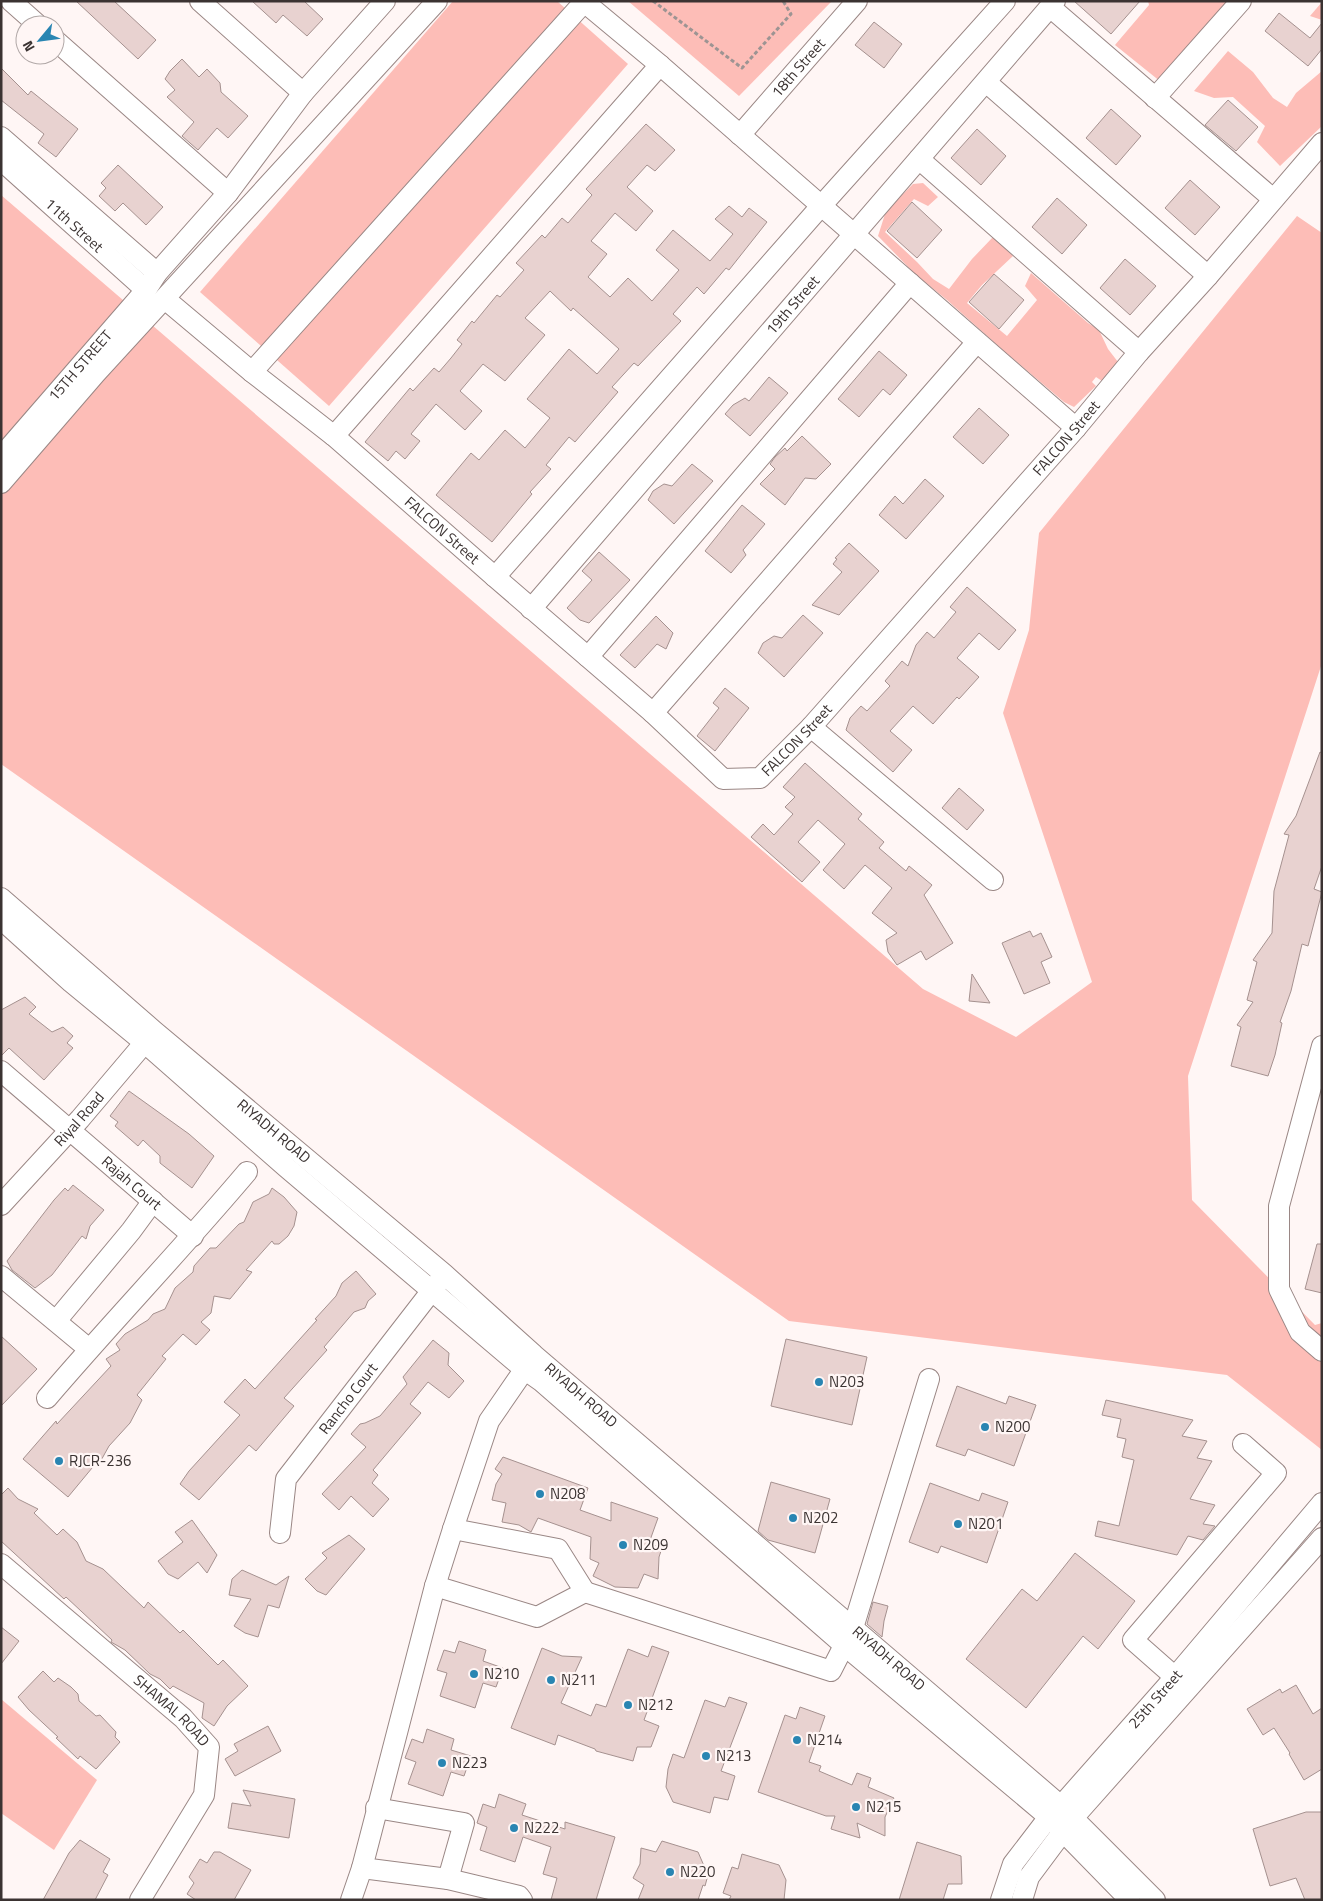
<svg xmlns="http://www.w3.org/2000/svg" width="1323" height="1901" font-family="'Titillium Web',sans-serif">
<style>
.green{fill:#fdbdb7}
.building{fill:#e8d2d0;stroke:#a5918f}
.lines{fill:none;stroke-linecap:round;stroke-linejoin:round}
.minor-casing{stroke:#9a8785;stroke-width:22}
.path{stroke:#9d9493;stroke-width:3;stroke-dasharray:4 2.5;stroke-linecap:butt}
.minor{stroke:#fff;stroke-width:20}
.poi-dot{fill:#2985b2;stroke:#fff6f5;stroke-width:2}
.labels{text-anchor:middle;stroke-width:4.5;stroke-linejoin:round;paint-order:stroke}
.street-label{font-size:15px;fill:#3b3332;stroke:#fff6f5}
.poi-label{font-size:15px;fill:#3b3332;stroke:#fff6f5;text-anchor:start}
</style>
<rect width="100%" height="100%" fill="#fff6f5"/>
<g class="green">
<polygon points="453,1 557,1 628,64 329,406 200,292"/>
<polygon points="628,1 832,1 739,96"/>
<polygon points="1148,1 1229,1 1161,82 1115,45 1149,5"/>
<polygon points="1322,2 1322,20 1310,16"/>
<polygon points="1228,51 1253,72 1273,98 1287,107 1296,93 1322,71 1322,126 1280,166 1257,142 1265,126 1233,97 1214,98 1194,91"/>
<polygon points="923,183 938,197 928,206 914,199 885,232 917,262 933,279 949,289 972,259 993,237 1013,256 982,285 967,303 1007,336 1037,300 1025,286 1031,273 1088,323 1099,330 1108,349 1118,362 1102,381 1096,377 1092,382 1096,386 1074,407 1064,402 1005,352 947,300 915,274 878,236 886,211 913,184"/>
<polygon points="1,195 923,989 1016,1037 1092,982 1003,713 1029,630 1039,533 1297,216 1322,233 1322,663 1188,1076 1192,1200 1315,1325 1322,1323 1322,1450 1227,1375 789,1321 1,764"/>
<polygon points="1,1699 97,1780 54,1850 1,1813"/>
</g>
<g class="building">
<polygon points="76,1 114,1 156,40 138,59"/>
<polygon points="252,1 304,1 323,19 307,36 283,15 276,23"/>
<polygon points="1074,1 1140,1 1111,34"/>
<polygon points="1279,13 1310,38 1322,23 1322,49 1308,66 1265,31"/>
<polygon points="874,22 902,44 884,68 855,45"/>
<polygon points="182,59 199,77 207,69 220,83 221,92 248,116 228,138 217,128 198,150 182,136 194,122 167,97 175,90 165,79 170,71"/>
<polygon points="1,68 28,95 31,91 78,129 56,157 38,143 44,134 1,100"/>
<polygon points="1228,100 1258,127 1236,151 1205,125"/>
<polygon points="1111,109 1141,136 1116,165 1086,138"/>
<polygon points="646,124 675,150 655,171 647,165 627,187 653,211 636,231 615,213 591,241 607,254 588,277 610,297 628,278 652,301 679,270 656,250 673,230 710,261 733,234 715,219 729,206 742,217 749,208 767,222 729,270 726,268 704,294 697,287 673,314 681,321 638,366 634,363 612,387 618,392 575,442 569,437 546,465 551,469 530,492 532,494 492,542 436,495 471,453 479,460 505,430 525,448 550,418 527,399 569,349 597,374 619,349 573,308 571,311 550,291 525,318 545,335 505,381 483,364 460,391 482,411 465,430 436,404 411,434 420,441 405,459 396,451 388,461 365,442 410,388 413,391 434,368 439,372 451,358 462,344 457,340 472,321 474,323 497,295 500,297 524,270 516,263 542,235 545,238 562,218 568,223 592,195 586,189"/>
<polygon points="977,129 1006,156 981,185 951,158"/>
<polygon points="118,165 163,207 146,225 123,203 115,211 99,196 106,188 101,183"/>
<polygon points="1190,180 1220,207 1195,235 1165,208"/>
<polygon points="1057,198 1087,225 1062,254 1032,227"/>
<polygon points="912,202 942,230 917,258 887,231"/>
<polygon points="1125,259 1156,286 1130,315 1100,288"/>
<polygon points="994,274 1024,300 999,329 969,302"/>
<polygon points="879,351 907,375 890,395 883,389 859,417 838,399"/>
<polygon points="769,377 788,393 750,436 725,414 733,405 745,398 749,401"/>
<polygon points="979,408 1009,435 983,464 953,437"/>
<polygon points="802,436 831,464 816,479 805,478 785,505 760,484 775,469 770,464 775,457 785,448 787,451"/>
<polygon points="692,464 713,481 674,524 648,500 653,491 664,484 672,486"/>
<polygon points="925,479 944,496 906,539 879,515 895,496 903,504"/>
<polygon points="742,505 765,524 743,550 746,555 731,573 705,551"/>
<polygon points="849,543 879,571 839,615 812,605 842,572 833,564 837,559 835,558"/>
<polygon points="599,552 630,580 589,623 580,620 567,608 592,580 582,571"/>
<polygon points="967,587 1016,630 999,650 979,633 957,658 979,677 959,699 957,697 933,724 913,706 890,731 912,750 893,772 846,730 850,718 861,706 867,711 890,686 885,681 902,661 908,666 916,645 927,632 934,638 956,612 950,607"/>
<polygon points="803,615 823,633 784,677 758,653 763,643 774,636 782,638"/>
<polygon points="656,616 673,633 666,649 657,644 635,668 620,655"/>
<polygon points="725,688 749,708 715,751 697,736 719,708 713,703"/>
<polygon points="1320,752 1322,753 1322,866 1314,889 1322,892 1308,946 1302,944 1291,991 1280,1022 1282,1023 1275,1055 1268,1076 1231,1066 1241,1027 1237,1025 1253,1002 1247,1000 1257,962 1253,960 1272,933 1274,891 1289,835 1284,834 1296,816"/>
<polygon points="805,763 862,814 858,819 884,842 879,848 906,871 909,866 932,885 924,895 953,943 926,960 921,951 897,965 888,952 886,940 897,933 872,913 892,888 865,865 844,889 823,870 845,844 818,820 798,842 820,862 802,882 751,837 763,824 774,835 793,814 785,807 795,797 783,787"/>
<polygon points="959,788 984,810 967,830 942,808"/>
<polygon points="1030,931 1033,937 1041,933 1052,957 1041,962 1050,983 1024,994 1002,943"/>
<polygon points="972,974 990,1003 969,1001"/>
<polygon points="25,997 36,1007 29,1014 52,1032 63,1027 73,1036 67,1043 73,1048 44,1080 9,1048 1,1056 1,1010"/>
<polygon points="129,1091 189,1134 214,1156 192,1188 160,1163 160,1156 143,1140 138,1146 115,1126 118,1122 110,1116"/>
<polygon points="73,1185 104,1210 90,1226 86,1239 82,1236 52,1275 35,1288 12,1270 7,1261 54,1200 65,1188 68,1191"/>
<polygon points="272,1188 284,1197 297,1212 294,1226 288,1236 279,1244 274,1244 272,1241 246,1270 252,1272 230,1299 214,1296 211,1313 201,1322 210,1330 196,1345 183,1334 162,1356 166,1359 137,1395 142,1400 130,1423 109,1446 99,1464 97,1462 68,1497 23,1459 56,1421 57,1424 111,1366 106,1359 120,1350 116,1344 125,1334 148,1320 153,1314 165,1309 175,1288 193,1272 194,1266 210,1248 216,1248 239,1224 244,1222 253,1202 269,1194"/>
<polygon points="1317,1244 1322,1244 1322,1293 1305,1289"/>
<polygon points="356,1271 376,1294 368,1301 365,1308 354,1312 324,1347 327,1350 284,1398 294,1406 256,1451 249,1445 199,1500 180,1484 189,1471 240,1415 224,1402 245,1379 255,1389 317,1320 315,1319 336,1296 342,1283"/>
<polygon points="1,1336 37,1369 1,1406"/>
<polygon points="786,1339 867,1357 852,1425 771,1406"/>
<polygon points="433,1340 449,1353 448,1365 464,1381 449,1398 428,1382 410,1404 421,1413 373,1470 378,1475 372,1483 389,1499 373,1517 351,1496 339,1510 322,1494 366,1447 351,1434 360,1424 365,1423 380,1416 407,1384 403,1377"/>
<polygon points="957,1386 1006,1404 1009,1396 1036,1405 1014,1466 968,1449 965,1456 936,1446"/>
<polygon points="1106,1400 1193,1420 1182,1436 1207,1441 1197,1458 1212,1461 1190,1499 1215,1505 1203,1524 1215,1526 1203,1540 1188,1536 1177,1555 1095,1536 1098,1521 1119,1526 1134,1460 1122,1457 1126,1439 1117,1437 1121,1419 1102,1415"/>
<polygon points="503,1457 588,1488 580,1510 611,1521 611,1502 658,1518 649,1543 662,1548 659,1557 658,1579 644,1574 638,1588 615,1587 593,1576 599,1563 590,1559 591,1537 538,1518 531,1532 519,1525 502,1522 506,1503 492,1500 496,1484 502,1474 495,1469"/>
<polygon points="771,1482 830,1499 815,1553 768,1540 758,1531"/>
<polygon points="930,1483 979,1501 982,1493 1008,1502 987,1563 941,1546 938,1553 909,1542"/>
<polygon points="8,1488 18,1499 38,1509 34,1513 57,1535 63,1529 77,1542 86,1561 103,1569 144,1608 148,1602 180,1633 183,1630 218,1665 223,1660 248,1686 227,1706 214,1726 202,1718 204,1703 173,1686 170,1689 160,1679 150,1674 125,1650 111,1642 112,1640 66,1597 64,1599 1,1541 1,1495"/>
<polygon points="192,1520 217,1555 207,1573 198,1562 178,1579 168,1574 158,1561 183,1542 175,1532"/>
<polygon points="349,1535 365,1549 326,1595 317,1591 305,1579 327,1558 322,1553"/>
<polygon points="1075,1553 1135,1601 1098,1649 1083,1636 1026,1708 966,1659 1022,1589 1037,1601"/>
<polygon points="242,1570 276,1585 289,1576 279,1608 268,1605 258,1637 245,1633 234,1626 251,1599 229,1595 232,1579"/>
<polygon points="873,1602 888,1606 884,1621 882,1637 867,1624"/>
<polygon points="1,1627 19,1641 1,1664"/>
<polygon points="459,1641 486,1650 483,1661 503,1668 496,1687 483,1683 475,1708 440,1696 447,1673 437,1670 444,1650 455,1653"/>
<polygon points="652,1646 669,1652 644,1720 659,1726 651,1747 637,1747 633,1761 596,1751 595,1749 558,1735 555,1745 511,1728 542,1648 562,1656 582,1657 561,1703 591,1716 596,1704 606,1707 628,1649 648,1657"/>
<polygon points="43,1671 54,1682 58,1678 71,1687 78,1694 79,1701 96,1716 100,1715 116,1732 115,1737 120,1742 96,1769 80,1756 78,1759 56,1738 58,1737 29,1710 18,1697"/>
<polygon points="1296,1685 1313,1714 1322,1708 1322,1769 1304,1780 1289,1754 1290,1753 1274,1728 1263,1735 1247,1709 1280,1689 1282,1693"/>
<polygon points="729,1697 747,1703 721,1771 735,1776 728,1800 714,1797 710,1813 673,1802 666,1787 668,1769 673,1754 684,1758 705,1700 725,1707"/>
<polygon points="800,1707 825,1716 809,1762 821,1766 819,1771 852,1785 857,1773 871,1778 868,1787 894,1798 885,1817 885,1836 857,1823 860,1838 831,1829 835,1816 826,1816 758,1792 785,1715 796,1719"/>
<polygon points="268,1726 281,1751 235,1776 225,1759 238,1751 234,1744"/>
<polygon points="427,1729 454,1739 451,1750 471,1756 464,1776 451,1772 443,1796 408,1784 416,1762 405,1758 412,1739 423,1743"/>
<polygon points="243,1790 295,1799 289,1838 228,1828 232,1803 251,1806"/>
<polygon points="499,1794 526,1804 522,1815 565,1829 565,1822 615,1837 596,1900 551,1900 557,1878 543,1874 551,1847 523,1837 515,1862 480,1850 487,1827 477,1823 483,1804 495,1808"/>
<polygon points="1306,1812 1322,1812 1322,1900 1305,1900 1296,1878 1270,1886 1253,1829"/>
<polygon points="80,1840 110,1859 103,1872 108,1875 95,1900 43,1900 69,1853"/>
<polygon points="662,1841 698,1852 708,1875 705,1886 703,1885 698,1900 638,1900 644,1885 633,1878 640,1864 641,1848 656,1852"/>
<polygon points="917,1842 961,1856 962,1884 948,1884 943,1900 899,1900"/>
<polygon points="214,1852 220,1852 251,1870 234,1900 196,1900 187,1894 194,1883 189,1877 200,1859 207,1863"/>
<polygon points="742,1854 779,1865 786,1880 784,1900 729,1900 731,1896 723,1893 732,1867 738,1869"/>
</g>
<g class="lines">
<g class="minor-casing">
<g id="minor">
<polyline points="11,1 38,25"/>
<polyline points="200,1 303,93"/>
<polyline points="583,1 660,65 1076,428"/>
<polyline points="1050,7 1273,199"/>
<polyline points="55,40 228,193"/>
<polyline points="986,82 1208,276"/>
<polyline points="1155,98 1241,1"/>
<path id="s1" d="M 740,135 L 857,1"/>
<polyline points="1,137 157,273"/>
<polyline points="919,159 1139,352"/>
<path id="s2" d="M 1,160 L 146,290"/>
<path id="s3" d="M 165,299 L 252,372 L 334,436 L 495,577 L 653,713 L 723,779 L 760,778 L 811,727 L 1076,428 L 1139,352 L 1208,276 L 1322,143"/>
<polyline points="252,372 585,1"/>
<polyline points="334,436 660,65"/>
<path id="s4" d="M 1,457 L 146,290 L 157,273 L 228,193 L 303,93 L 385,1"/>
<polyline points="1,483 96,373 437,1"/>
<polyline points="495,577 821,206 1005,1"/>
<path id="s5" d="M 531,609 L 1055,1"/>
<polyline points="588,657 910,283"/>
<polyline points="653,713 977,342"/>
<polyline points="811,727 993,880"/>
<path id="s6" d="M 1,898 L 154,1031 L 444,1274 L 534,1355 L 1061,1806 L 1155,1900"/>
<polyline points="1,919 71,982 145,1043 286,1167 524,1369 541,1381 844,1645 1049,1817 1130,1900"/>
<polyline points="1322,1046 1279,1206 1279,1289 1300,1332 1322,1351"/>
<path id="s7" d="M 1,1071 L 193,1236"/>
<path id="s8" d="M 1,1205 L 80,1119 L 152,1034"/>
<polyline points="1,1276 89,1349"/>
<polyline points="56,1321 131,1231 153,1201"/>
<path d="M 47,1398 C 112,1322 182,1249 247,1172"/>
<path id="s9" d="M 280,1533 L 286,1479 L 440,1280"/>
<path id="s10" d="M 1,1564 L 183,1718 L 209,1747 L 204,1795 L 140,1900"/>
<polyline points="435,1586 537,1617 585,1592 558,1549 453,1529"/>
<polyline points="585,1592 831,1671 853,1628 929,1379"/>
<polyline points="1175,1677 1133,1640 1276,1473 1243,1444"/>
<polyline points="376,1808 464,1823 448,1879"/>
<polyline points="362,1868 448,1879 519,1896 522,1900"/>
<polyline points="351,1900 362,1868 435,1586 453,1529 489,1421 531,1360"/>
<path id="s11" d="M 1001,1900 L 1013,1864 L 1049,1817 L 1061,1806 L 1175,1677 L 1322,1503"/>
<polyline points="1022,1900 1029,1877 1073,1818 1322,1538"/>
</g>
</g>
<polyline class="path" points="653,1 742,68 791,14 783,1"/>
<use href="#minor" class="minor"/>
</g>
<g class="poi-dot">
<circle cx="819" cy="1382" r="5"/>
<circle cx="985" cy="1427" r="5"/>
<circle cx="59" cy="1461" r="5"/>
<circle cx="540" cy="1494" r="5"/>
<circle cx="793" cy="1518" r="5"/>
<circle cx="958" cy="1524" r="5"/>
<circle cx="623" cy="1545" r="5"/>
<circle cx="474" cy="1674" r="5"/>
<circle cx="551" cy="1680" r="5"/>
<circle cx="628" cy="1705" r="5"/>
<circle cx="797" cy="1740" r="5"/>
<circle cx="706" cy="1756" r="5"/>
<circle cx="442" cy="1763" r="5"/>
<circle cx="856" cy="1807" r="5"/>
<circle cx="514" cy="1828" r="5"/>
<circle cx="670" cy="1872" r="5"/>
</g>
<g class="labels">
<g class="street-label">
<text dy="5" stroke="none"><textPath href="#s1" startOffset="89">18th Street</textPath></text>
<text dy="5" stroke="none"><textPath href="#s2" startOffset="98">11th Street</textPath></text>
<text dy="5" stroke="none"><textPath href="#s5" startOffset="401">19th Street</textPath></text>
<text dy="5" stroke="none"><textPath href="#s4" startOffset="121">15TH STREET</textPath></text>
<text dy="5" stroke="none"><textPath href="#s3" startOffset="1231">FALCON Street</textPath></text>
<text dy="5" stroke="none"><textPath href="#s3" startOffset="361">FALCON Street</textPath></text>
<text dy="5" stroke="none"><textPath href="#s3" startOffset="826">FALCON Street</textPath></text>
<text dy="5" stroke="none"><textPath href="#s8" startOffset="116">Riyal Road</textPath></text>
<text dy="5" stroke="none"><textPath href="#s6" startOffset="359">RIYADH ROAD</textPath></text>
<text dy="5" stroke="none"><textPath href="#s7" startOffset="172">Rajah Court</textPath></text>
<text dy="5" stroke="none"><textPath href="#s6" startOffset="764">RIYADH ROAD</textPath></text>
<text dy="5" stroke="none"><textPath href="#s9" startOffset="156">Rancho Court</textPath></text>
<text dy="5" stroke="none"><textPath href="#s6" startOffset="1169">RIYADH ROAD</textPath></text>
<text dy="5" stroke="none"><textPath href="#s11" startOffset="256">25th Street</textPath></text>
<text dy="5" stroke="none"><textPath href="#s10" startOffset="225">SHAMAL ROAD</textPath></text>
</g>
<g class="poi-label">
<text x="829" y="1387">N203</text>
<text x="995" y="1432">N200</text>
<text x="69" y="1466">RJCR-236</text>
<text x="550" y="1499">N208</text>
<text x="803" y="1523">N202</text>
<text x="968" y="1529">N201</text>
<text x="633" y="1550">N209</text>
<text x="484" y="1679">N210</text>
<text x="561" y="1685">N211</text>
<text x="638" y="1710">N212</text>
<text x="807" y="1745">N214</text>
<text x="716" y="1761">N213</text>
<text x="452" y="1768">N223</text>
<text x="866" y="1812">N215</text>
<text x="524" y="1833">N222</text>
<text x="680" y="1877">N220</text>
</g>
</g>
<rect width="1323" height="1901" fill="none" stroke="#3b3332" stroke-width="5"/>
<g transform="translate(40 40) rotate(241)"><circle r="24" fill="#fff6f5" stroke="#b1a8a7"/>
<path d="M0-4L9 19L0 12L-9 19Z" fill="#2985b2"/>
<text y="-8" font-size="14" font-weight="bold" text-anchor="middle" fill="#3b3332">N</text>
</g>
</svg>
